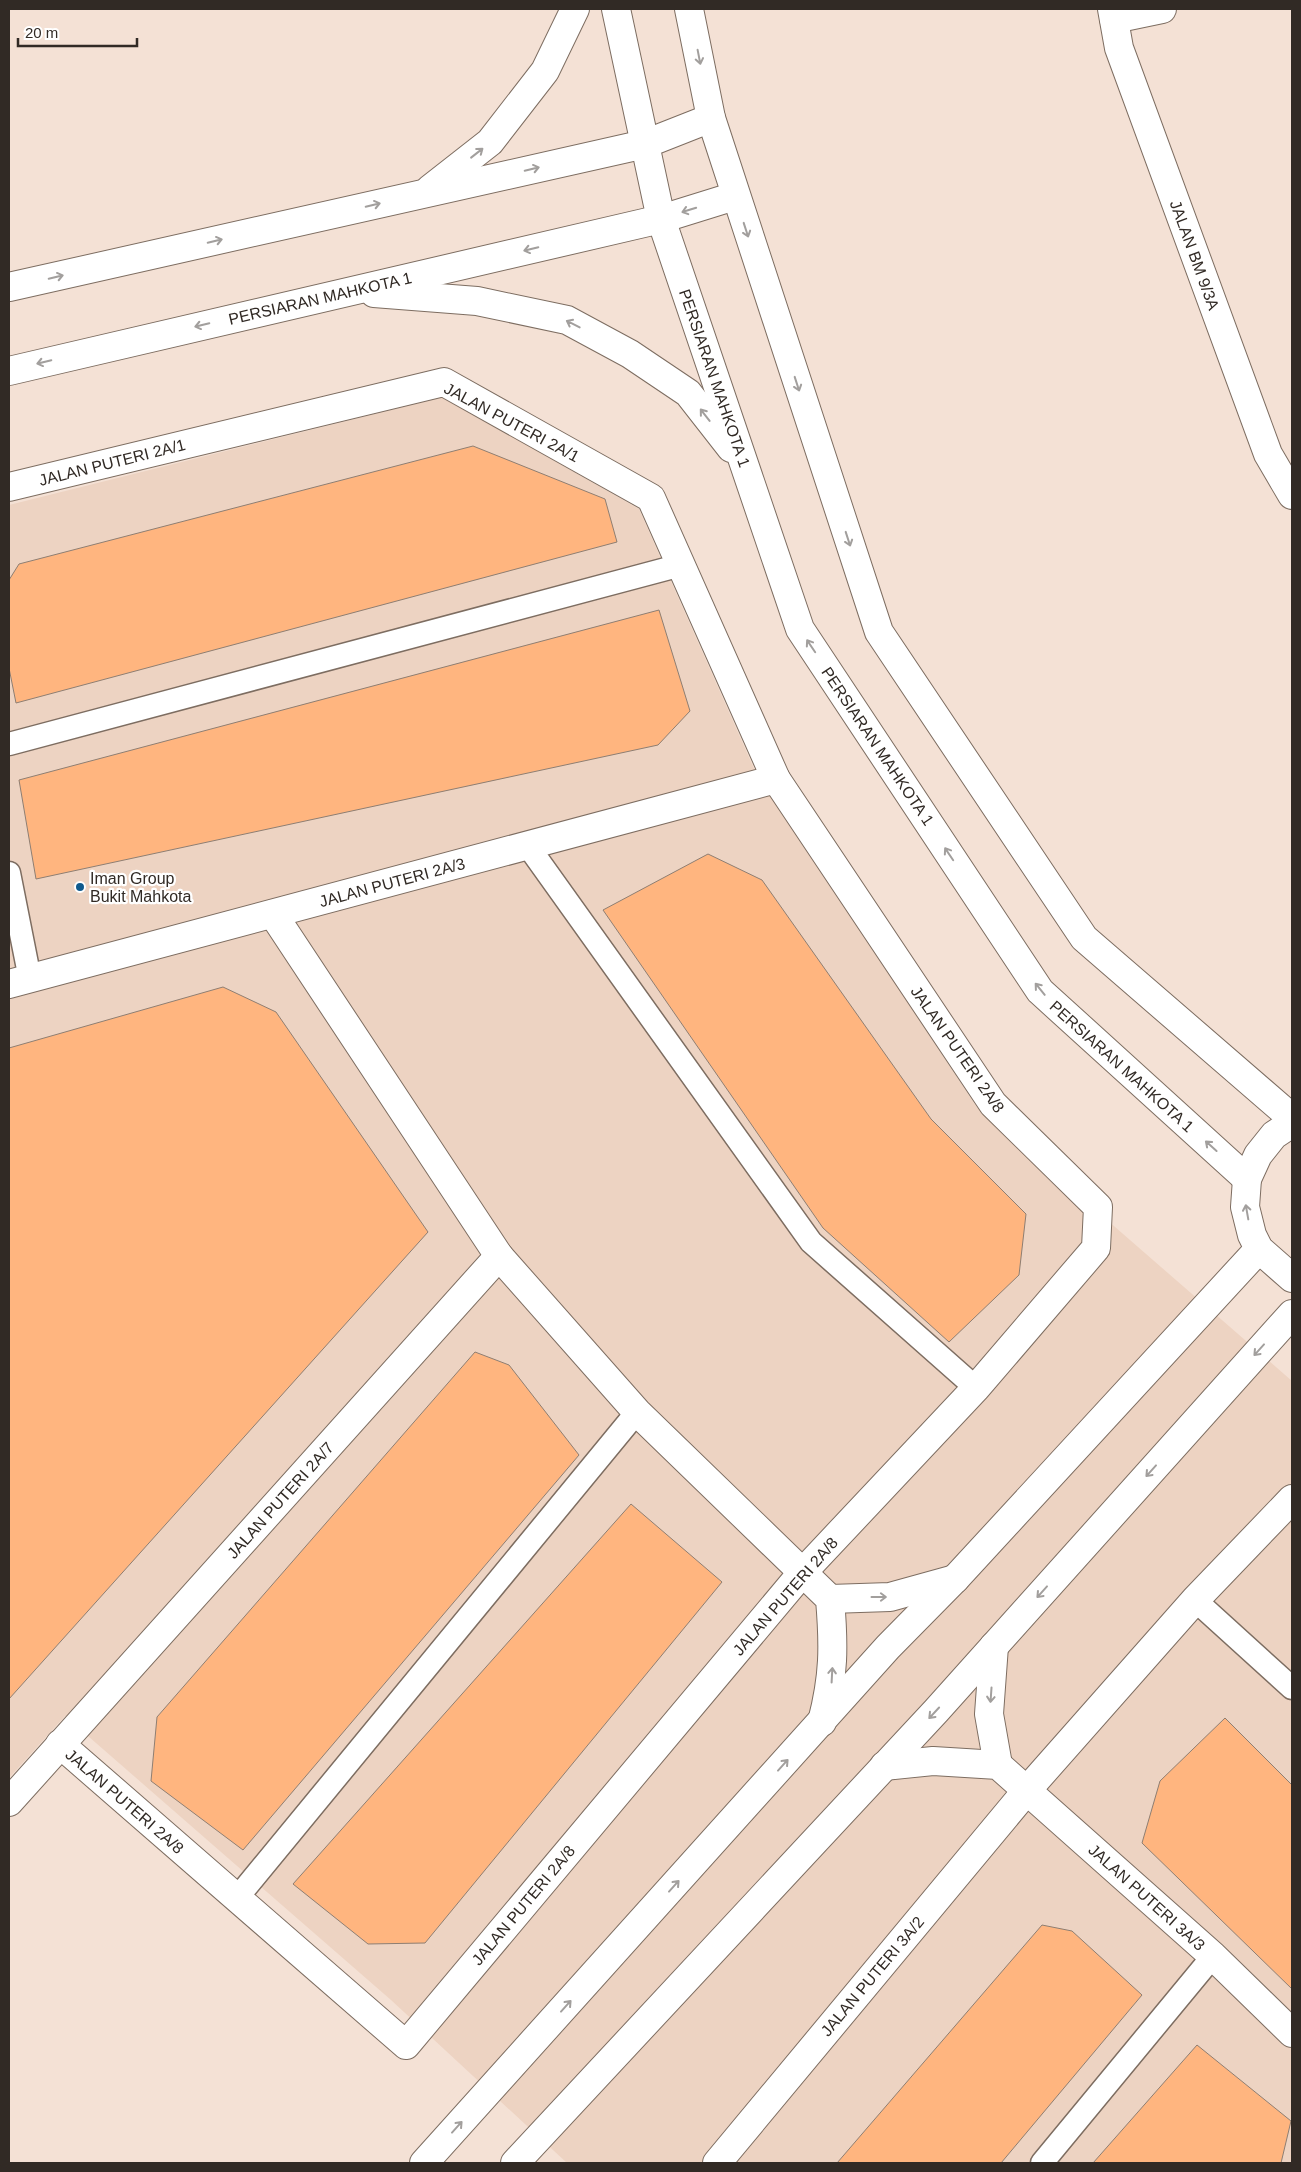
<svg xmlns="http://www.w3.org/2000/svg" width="1301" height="2172" font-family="Arial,sans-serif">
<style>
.built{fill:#edd3c2}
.building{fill:#ffb57f;stroke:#8e7e72}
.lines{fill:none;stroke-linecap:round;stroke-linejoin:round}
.lane-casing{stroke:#7d6d61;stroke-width:25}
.street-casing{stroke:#7d6d61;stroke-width:30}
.secondary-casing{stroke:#7d6d61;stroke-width:30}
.lane{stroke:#fff;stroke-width:22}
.street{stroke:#fff;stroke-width:28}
.secondary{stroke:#fff;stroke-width:28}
.oneway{stroke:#a29f9d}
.poi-dot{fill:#105a8d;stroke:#fff;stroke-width:2}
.labels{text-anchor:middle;stroke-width:4.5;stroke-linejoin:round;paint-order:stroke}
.street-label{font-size:16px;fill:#312a25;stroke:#fff}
.poi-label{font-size:16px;fill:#312a25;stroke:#fff;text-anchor:start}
</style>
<rect width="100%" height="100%" fill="#f4e1d5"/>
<polygon class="built" points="443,397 639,509 756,773 976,1106 1292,1381 1292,2163 567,2163 391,2000 65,1716 9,1778 9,505"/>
<g class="building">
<polygon points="473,446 605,499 617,542 16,703 9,668 9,580 19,564"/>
<polygon points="659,610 690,711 658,745 36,879 19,780"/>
<polygon points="708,854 762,880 931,1119 1026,1214 1019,1275 949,1342 823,1228 603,910"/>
<polygon points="223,987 276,1012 428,1232 9,1699 9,1048"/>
<polygon points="475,1352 509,1365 579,1455 243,1850 151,1781 157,1717"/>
<polygon points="631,1504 722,1582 425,1943 368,1944 293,1884"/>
<polygon points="1225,1718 1292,1785 1292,1989 1142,1843 1160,1781"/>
<polygon points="1042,1925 1072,1931 1142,1995 1001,2163 837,2163"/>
<polygon points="1197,2045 1291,2121 1281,2163 1093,2163"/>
</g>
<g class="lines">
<g class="lane-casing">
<g id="lane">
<polyline points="9,744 681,565"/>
<polyline points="528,846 811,1242 976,1388"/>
<polyline points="9,873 30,979"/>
<polyline points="1195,1600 1292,1688"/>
<polyline points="237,1898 637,1412"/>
<polyline points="1042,2163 1213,1956"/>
</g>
</g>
<g class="street-casing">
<g id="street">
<polyline points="1112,9 1119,48 1268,454 1292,495"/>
<polyline points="1114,19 1162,9"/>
<polyline points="9,487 444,382 651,498 776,779 993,1104 1098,1207 1096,1248 976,1388 802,1573 406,2045 60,1744"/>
<path d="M 273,914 L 499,1256 L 637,1412 L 830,1599 C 834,1646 834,1676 822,1722"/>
<polyline points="9,984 776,779"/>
<polyline points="830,1599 890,1597 955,1579"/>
<polyline points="994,1646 989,1714 998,1765"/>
<polyline points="884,1766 933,1761 998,1765 1213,1956 1292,2033"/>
<polyline points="9,1802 499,1256"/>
<polyline points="717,2163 1028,1789 1195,1600 1292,1499"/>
</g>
</g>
<g class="secondary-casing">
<g id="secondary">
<polyline points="616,9 661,219 800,629 1040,991 1247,1179"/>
<polyline points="689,9 711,118 879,632 1084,938 1292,1118"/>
<polyline points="430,189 490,142 545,71 575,9"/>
<polyline points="9,287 645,144 711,118"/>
<polyline points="374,293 477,301 567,320 630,354 688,393 731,448"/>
<polyline points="9,371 661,219 735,196"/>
<polyline points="1292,1123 1274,1135 1258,1155 1247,1179 1245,1207 1252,1235 1259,1249 1292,1278"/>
<polyline points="424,2163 888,1647 955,1579 1259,1249"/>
<polyline points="515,2163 936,1711 1292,1314"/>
</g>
</g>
<use href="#lane" class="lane"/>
<use href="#street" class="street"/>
<use href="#secondary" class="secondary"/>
</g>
<defs><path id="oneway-shaft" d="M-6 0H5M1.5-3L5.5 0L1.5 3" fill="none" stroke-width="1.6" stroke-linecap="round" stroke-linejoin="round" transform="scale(1.25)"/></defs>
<g class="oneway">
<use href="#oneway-shaft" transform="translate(699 57) rotate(79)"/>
<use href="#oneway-shaft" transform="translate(477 153) rotate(-38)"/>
<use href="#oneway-shaft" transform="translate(532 169) rotate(-13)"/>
<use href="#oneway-shaft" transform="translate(373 205) rotate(-13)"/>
<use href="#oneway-shaft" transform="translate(689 210) rotate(163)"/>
<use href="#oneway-shaft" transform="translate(746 230) rotate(72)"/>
<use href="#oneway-shaft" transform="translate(215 241) rotate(-13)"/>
<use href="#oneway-shaft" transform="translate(531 249) rotate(167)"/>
<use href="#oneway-shaft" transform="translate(56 277) rotate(-13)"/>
<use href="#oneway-shaft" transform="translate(573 324) rotate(-153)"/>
<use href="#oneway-shaft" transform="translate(202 325) rotate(167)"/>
<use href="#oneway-shaft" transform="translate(44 362) rotate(167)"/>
<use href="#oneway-shaft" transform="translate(797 384) rotate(72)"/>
<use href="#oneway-shaft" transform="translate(705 415) rotate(-128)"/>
<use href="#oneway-shaft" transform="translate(848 539) rotate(72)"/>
<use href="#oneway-shaft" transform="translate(811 646) rotate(-124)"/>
<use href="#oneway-shaft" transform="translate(949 854) rotate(-124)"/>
<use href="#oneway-shaft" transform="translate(1040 989) rotate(-129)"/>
<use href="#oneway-shaft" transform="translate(1211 1146) rotate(-138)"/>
<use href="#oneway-shaft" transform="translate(1247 1212) rotate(-100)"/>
<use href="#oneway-shaft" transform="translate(1259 1350) rotate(132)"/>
<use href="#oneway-shaft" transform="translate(1151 1471) rotate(132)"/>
<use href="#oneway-shaft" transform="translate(1042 1592) rotate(132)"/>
<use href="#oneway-shaft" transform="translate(879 1597)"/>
<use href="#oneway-shaft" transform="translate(832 1675) rotate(-87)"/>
<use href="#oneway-shaft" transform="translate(991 1695) rotate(94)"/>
<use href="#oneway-shaft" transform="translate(934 1713) rotate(133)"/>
<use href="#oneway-shaft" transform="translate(783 1765) rotate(-48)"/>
<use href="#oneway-shaft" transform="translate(674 1886) rotate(-48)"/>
<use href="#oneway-shaft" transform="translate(566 2006) rotate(-48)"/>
<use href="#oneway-shaft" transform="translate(457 2127) rotate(-48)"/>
</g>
<circle class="poi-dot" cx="80" cy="887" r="5"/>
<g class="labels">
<g class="street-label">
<text transform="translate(1195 255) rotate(70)" y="6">JALAN BM 9/3A</text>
<text transform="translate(320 298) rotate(-13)" y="6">PERSIARAN MAHKOTA 1</text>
<text transform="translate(715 378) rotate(71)" y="6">PERSIARAN MAHKOTA 1</text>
<text transform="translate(512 422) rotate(28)" y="6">JALAN PUTERI 2A/1</text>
<text transform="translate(112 462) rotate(-14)" y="6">JALAN PUTERI 2A/1</text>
<text transform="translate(878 746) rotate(56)" y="6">PERSIARAN MAHKOTA 1</text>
<text transform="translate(392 882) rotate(-15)" y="6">JALAN PUTERI 2A/3</text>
<text transform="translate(958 1049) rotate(55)" y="6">JALAN PUTERI 2A/8</text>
<text transform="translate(1122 1066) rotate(42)" y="6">PERSIARAN MAHKOTA 1</text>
<text transform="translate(280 1500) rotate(-48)" y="6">JALAN PUTERI 2A/7</text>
<text transform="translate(785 1596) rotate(-49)" y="6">JALAN PUTERI 2A/8</text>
<text transform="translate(125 1801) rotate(41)" y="6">JALAN PUTERI 2A/8</text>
<text transform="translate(1147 1897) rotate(42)" y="6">JALAN PUTERI 3A/3</text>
<text transform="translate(523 1905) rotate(-50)" y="6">JALAN PUTERI 2A/8</text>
<text transform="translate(872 1976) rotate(-50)" y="6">JALAN PUTERI 3A/2</text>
</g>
<g class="poi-label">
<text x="90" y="884">Iman Group<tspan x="90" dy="18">Bukit Mahkota</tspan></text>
</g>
</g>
<rect width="1301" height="2172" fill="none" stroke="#312a25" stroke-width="20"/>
<path d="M18 38v8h119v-8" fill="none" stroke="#312a25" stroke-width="2.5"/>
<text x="25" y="38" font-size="15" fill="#312a25" stroke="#ffffff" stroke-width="4" paint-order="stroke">20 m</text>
</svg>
